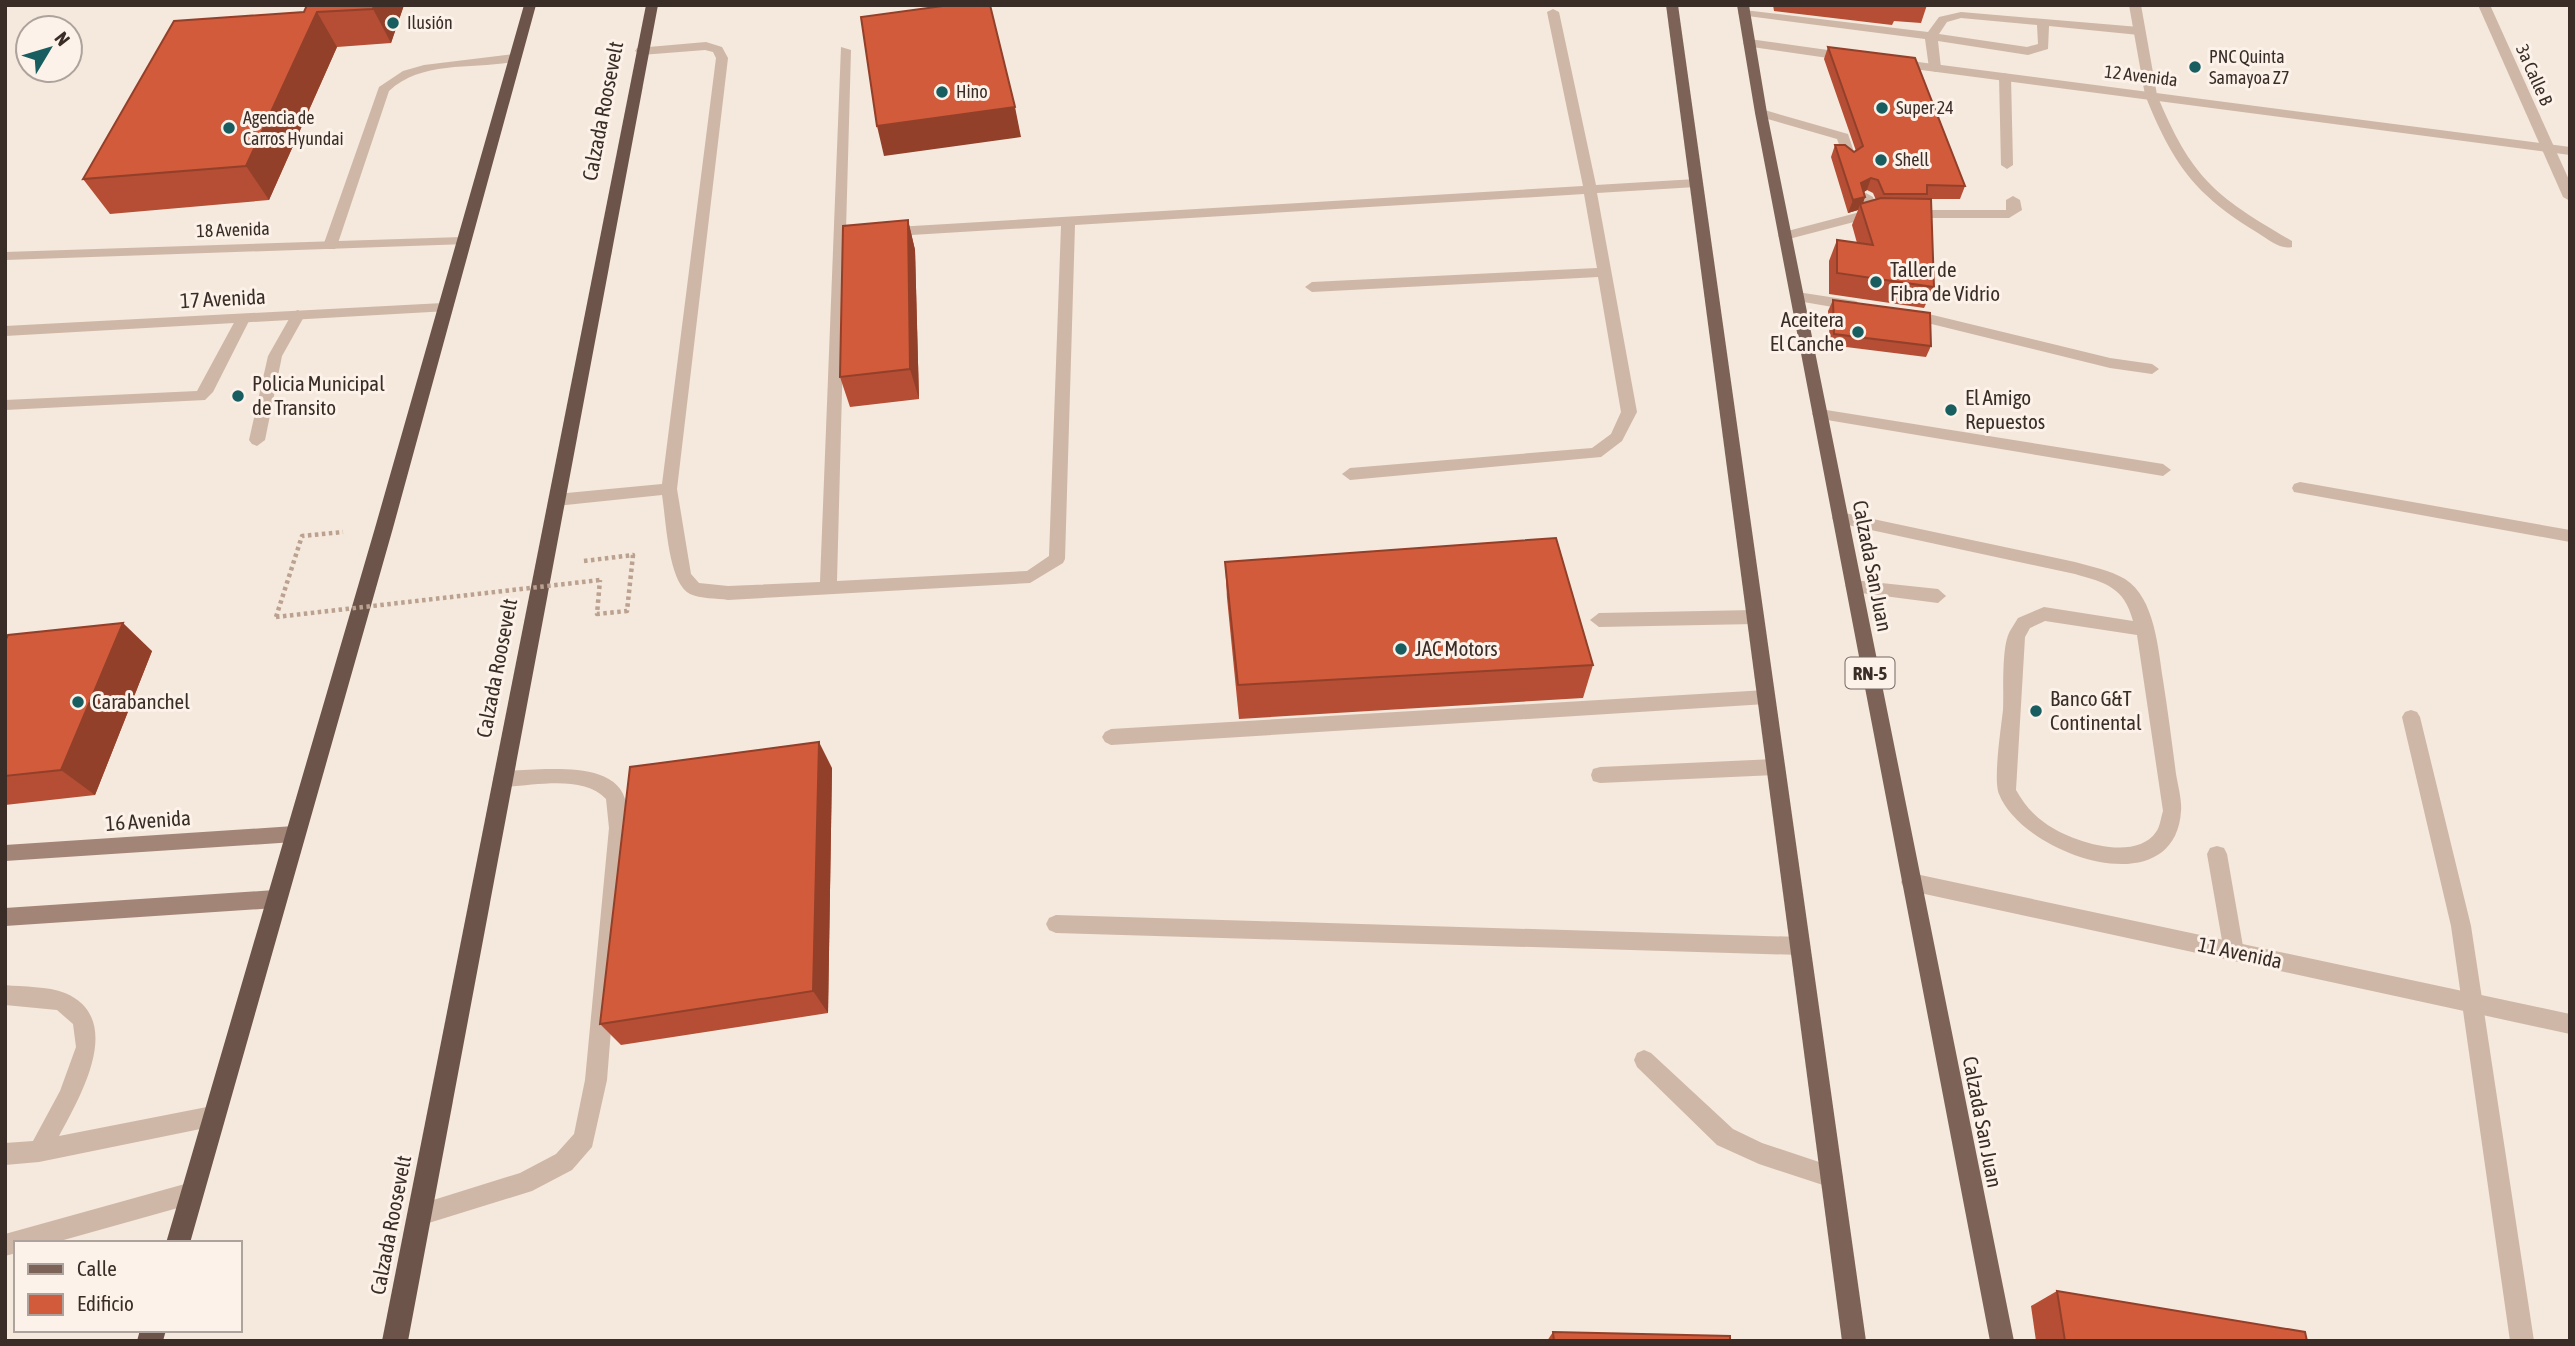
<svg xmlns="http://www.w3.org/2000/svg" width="2575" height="1346" font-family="'Asap Condensed',sans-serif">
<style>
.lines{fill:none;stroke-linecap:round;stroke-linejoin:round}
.path{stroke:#baa190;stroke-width:4.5;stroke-dasharray:3.5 3.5;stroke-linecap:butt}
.service{fill:#ceb7a6;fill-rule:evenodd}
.minor{fill:#ceb7a6;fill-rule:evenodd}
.tertiary{fill:#ceb7a6;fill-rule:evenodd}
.secondary{fill:#a28577;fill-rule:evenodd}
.primary{fill:#7d6357;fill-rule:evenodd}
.trunk{fill:#6c544a;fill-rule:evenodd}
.path-bridge{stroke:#baa190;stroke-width:4.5;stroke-dasharray:3.5 3.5;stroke-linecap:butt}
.wall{fill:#b54e34;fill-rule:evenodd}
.shaded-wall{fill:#93402a}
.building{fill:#d25b3c;stroke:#93402a;stroke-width:2}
.poi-dot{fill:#185e60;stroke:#fcf2e9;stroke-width:2.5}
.labels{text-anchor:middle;stroke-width:6;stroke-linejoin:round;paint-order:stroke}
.far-poi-label{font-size:18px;fill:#3a2d28;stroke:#fcf2e9;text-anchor:start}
.far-street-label{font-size:18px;fill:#3a2d28;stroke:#fcf2e9}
.shield{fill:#fcf2e9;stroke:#746862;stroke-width:2}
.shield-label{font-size:19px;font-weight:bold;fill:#3a2d28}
.street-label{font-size:21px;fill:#3a2d28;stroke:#fcf2e9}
.poi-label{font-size:21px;fill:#3a2d28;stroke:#fcf2e9;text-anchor:start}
</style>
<rect width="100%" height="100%" fill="#f5e8dc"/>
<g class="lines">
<g class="path">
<polyline points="584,561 633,555 627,611 597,614 600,580"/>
<polyline points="276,617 302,536 343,532"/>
</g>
<g class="service">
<path d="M 1553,9 L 1559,12 L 1596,185 L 1696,179 L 1703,183 L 1696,187 L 1597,193 L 1637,412 L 1622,441 L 1601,457 L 1350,480 L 1342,474 L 1350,468 L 1592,448 L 1611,434 L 1621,412 L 1598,277 L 1312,292 L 1305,287 L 1312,282 L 1597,268 L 1584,194 L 1075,225 L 1065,559 L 1063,563 L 1030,583 L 728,600 C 717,598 700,599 690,594 C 668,583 666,519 662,495 L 556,506 L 548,500 L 556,494 L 662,484 L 716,58 L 713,52 L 705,50 L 641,55 L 635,51 L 637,48 L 706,42 L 722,47 L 728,58 L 677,489 L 691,574 L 699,583 L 728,586 L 820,582 L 841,47 L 851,50 L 846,230 L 1583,186 L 1547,12 ZM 1061,226 L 1049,556 L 1027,571 L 837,581 L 846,239 Z"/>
<path d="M 1744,10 L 1928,32 L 1939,17 L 1961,12 L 2139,27 L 2145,31 L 2139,35 L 2049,26 L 2048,49 L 2028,55 L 1938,41 L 1941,68 L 1935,72 L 1929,68 L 1925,39 L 1740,15 L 1738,13 ZM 1961,18 L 2037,25 L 2038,44 L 2027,47 L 1939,34 L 1947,22 Z"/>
<path d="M 514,54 L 518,55 L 518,61 C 476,70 423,59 389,91 L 337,246 L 335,249 L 325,249 L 323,246 L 379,87 L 403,71 L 424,65 Z"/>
<polygon points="2005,73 2011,77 2013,165 2007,169 2001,165 1999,77"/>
<path d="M 2151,91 L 2157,95 C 2192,179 2215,196 2292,241 L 2292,247 C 2280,250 2268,239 2258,233 C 2194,194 2173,164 2145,95 Z"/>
<polygon points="1761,109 1848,134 1856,158 1850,162 1845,161 1837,139 1757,116 1755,113"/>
<polygon points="1866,193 1873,197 1879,213 1877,216 1785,240 1778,236 1780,233 1864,211 1859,197"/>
<polygon points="2013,196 2020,200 2022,210 2009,218 1910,218 1903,214 1910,210 2006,210 2006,200"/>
<polygon points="1797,292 1856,301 1863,306 1856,311 1792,300 1792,294"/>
<polygon points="1908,309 2110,358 2152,364 2159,369 2152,374 2110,368 1903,317 1901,314"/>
<polygon points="298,310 305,315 282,356 265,440 257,446 252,444 249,440 268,356 293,312"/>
<polygon points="243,314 250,319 213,392 205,400 5,410 5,400 197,391 236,319"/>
<polygon points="1820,409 2163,464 2171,470 2163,476 1815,418 1812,414 1815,410"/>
<polygon points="2300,482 2570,530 2570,542 2294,492 2292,488 2294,484"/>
<path d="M 1840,512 L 2075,562 C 2092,567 2110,570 2125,579 C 2155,598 2158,649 2163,680 C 2168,712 2172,743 2176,774 C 2178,786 2182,800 2181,811 C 2175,907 2023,855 1999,794 C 1993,780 2001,728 2003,710 C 2004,690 2001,647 2010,631 L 2018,618 L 2044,607 L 2133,621 C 2124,587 2106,583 2075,574 L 1834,522 L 1832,518 L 1834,514 ZM 2045,621 L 2137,635 L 2163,811 C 2161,817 2160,827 2156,832 C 2135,863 2069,841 2045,823 C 2032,814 2024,804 2016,790 L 2025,637 L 2030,628 Z"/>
<polygon points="1853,580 1938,589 1946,596 1938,603 1853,592 1845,586"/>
<polygon points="1755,610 1764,617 1755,624 1599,627 1590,620 1599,613"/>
<polygon points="1766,690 1772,692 1775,697 1772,702 1766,704 1111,745 1105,742 1102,737 1105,732 1111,729"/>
<polygon points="2411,710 2417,712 2420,717 2471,926 2534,1341 2510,1341 2451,926 2402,717 2405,712"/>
<polygon points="1775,759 1781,762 1784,767 1781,772 1775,775 1600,783 1593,781 1591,775 1593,769 1600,767"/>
<path d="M 545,769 C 571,769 616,768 625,799 C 627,809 627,819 627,828 L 607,1080 L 592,1147 L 572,1170 L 532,1191 L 419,1226 L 411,1223 L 408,1215 L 411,1207 L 520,1173 L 556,1154 L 574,1134 L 585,1080 L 609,828 L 606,799 C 583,774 533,786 502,787 L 495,785 L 493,779 L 495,773 L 502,771 Z"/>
<polygon points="2217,846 2224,848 2227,854 2244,952 2241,959 2234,961 2227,959 2224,952 2207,854 2210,848"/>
<path d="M 5,985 C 23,987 48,986 65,993 C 126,1019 80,1097 59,1136 L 212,1106 L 220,1109 L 223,1117 L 220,1125 L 39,1162 L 5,1165 L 5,1143 L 33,1141 L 60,1091 L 76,1047 L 73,1024 L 57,1010 L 5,1005 Z"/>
<polygon points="1644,1050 1651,1053 1733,1129 1762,1143 1840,1169 1843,1177 1840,1185 1832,1188 1759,1164 1717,1145 1637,1067 1634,1060 1637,1053"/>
<polygon points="192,1182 200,1185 203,1193 200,1201 192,1204 53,1243 16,1243 16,1253 5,1256 5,1234"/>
</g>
<g class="minor">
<polygon points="2129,5 2141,5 2157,95 2155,98 2145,95"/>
<polygon points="2478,5 2490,5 2570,182 2570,201 2563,197"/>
<polygon points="462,237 469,241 467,244 5,260 5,252"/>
<polygon points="443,303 448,305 448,311 5,336 5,326"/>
<polygon points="1911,873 2570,1014 2570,1034 1911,891 1904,888 1901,882 1904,876"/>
<polygon points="1056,915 1800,937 1807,940 1810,946 1807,952 1800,955 1056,933 1049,930 1046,924 1049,918"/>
</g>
<g class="tertiary">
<polygon points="1749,39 1849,53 1855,57 1849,61 1745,46 1743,43"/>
<polygon points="1895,59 2570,147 2570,155 1891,66 1891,60"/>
</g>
<g class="secondary">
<polygon points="294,826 301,828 303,834 301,840 294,842 5,861 5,845"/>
<polygon points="275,890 282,893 285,899 282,905 275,908 5,926 5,908"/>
</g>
<g class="primary">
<polygon points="1666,5 1678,5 1866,1341 1842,1341"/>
<polygon points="1737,5 1749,5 1767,113 2014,1341 1990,1341 1755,113"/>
</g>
<g class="trunk">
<polygon points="524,5 536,5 393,528 190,1243 166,1243 375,528"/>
<polygon points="646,5 658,5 408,1341 382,1341"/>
<polygon points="140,1330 166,1330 163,1341 137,1341"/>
</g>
<polyline class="path-bridge" points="276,617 600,580"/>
</g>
<g class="wall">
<polygon points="307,5 404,5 391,43 337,47 269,200 110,214 83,179 304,12"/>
<polygon points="1773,5 1927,5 1921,23 1894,21 1892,25 1774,11"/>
<path d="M 1828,47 L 1965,186 L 1960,199 L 1925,199 L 1934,287 L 1924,308 L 1829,294 L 1829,261 L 1837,240 L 1857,243 L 1852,225 L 1858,210 L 1848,213 L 1831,157 L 1835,145 L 1854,152 L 1856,151 L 1824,59 ZM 1867,190 L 1873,193 L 1876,200 L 1863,203 L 1865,197 L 1864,192 Z"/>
<polygon points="908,220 915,250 919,399 850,407 840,377"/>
<polygon points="1833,300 1931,346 1926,357 1830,345 1828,311"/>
<polygon points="1225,562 1593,665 1583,698 1239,719 1227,598"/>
<polygon points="5,641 152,651 95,795 5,805"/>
<polygon points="832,768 828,1013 621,1045 600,1024"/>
<polygon points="2057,1291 2307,1341 2036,1341 2031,1306"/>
<polygon points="1553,1332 1730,1341 1547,1341"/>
</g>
<g class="shaded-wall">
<polygon points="374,5 404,5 391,43 373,9"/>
<polygon points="317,12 337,47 269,200 246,166"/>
<polygon points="1015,107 1021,137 884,156 877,126"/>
<polygon points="1871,178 1867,190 1857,196 1861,183"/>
<polygon points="1865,197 1861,208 1860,204 1858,210 1848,213 1853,200"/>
<polygon points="908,220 915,250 919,399 910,369"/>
<polygon points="123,623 152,651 95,795 61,770"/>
<polygon points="819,742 832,768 828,1013 813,991"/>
</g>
<g class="building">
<polygon points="307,5 374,5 373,9 317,12 246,166 83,179 174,21 304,12"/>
<polygon points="950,5 990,5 1015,107 877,126 861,17"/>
<polygon points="1828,47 1915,58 1965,186 1927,185 1927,194 1884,194 1878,180 1871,178 1861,183 1865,197 1853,200 1835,145 1845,145 1854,152 1863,146"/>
<polygon points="1881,198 1931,199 1934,287 1837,273 1837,240 1873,245 1860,204"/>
<polygon points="908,220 910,369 840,377 843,226"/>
<polygon points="1833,300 1930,313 1931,346 1834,334"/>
<polygon points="1556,538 1593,665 1238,685 1225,562"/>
<polygon points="123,623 61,770 5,776 5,641 8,635"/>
<polygon points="819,742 813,991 600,1024 630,767"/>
<polygon points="2057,1291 2305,1332 2307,1341 2065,1341"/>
<polygon points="1553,1332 1730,1336 1730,1341 1554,1341"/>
</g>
<g class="poi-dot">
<circle cx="393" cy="23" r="7"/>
<circle cx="2195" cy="67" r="7"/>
<circle cx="942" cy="92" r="7"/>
<circle cx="1882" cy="108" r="7"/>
<circle cx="229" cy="128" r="7"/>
<circle cx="1881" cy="160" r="7"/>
<circle cx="1876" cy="282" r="7"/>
<circle cx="1858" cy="332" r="7"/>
<circle cx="238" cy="396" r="7"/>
<circle cx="1951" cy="410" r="7"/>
<circle cx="1401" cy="649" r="7"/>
<circle cx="78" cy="702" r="7"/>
<circle cx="2036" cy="711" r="7"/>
</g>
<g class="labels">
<g class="far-poi-label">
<text x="407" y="29">Ilusión</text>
<text x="2209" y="63">PNC Quinta<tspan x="2209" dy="21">Samayoa Z7</tspan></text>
<text x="956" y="98">Hino</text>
<text x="1896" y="114">Super 24</text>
<text x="243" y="124">Agencia de<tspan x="243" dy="21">Carros Hyundai</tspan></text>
<text x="1895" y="166">Shell</text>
</g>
<g class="far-street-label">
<text transform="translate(2534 75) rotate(66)" y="6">3a Calle B</text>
<text transform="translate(2141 76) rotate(7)" y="6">12 Avenida</text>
<text transform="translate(233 230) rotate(-2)" y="6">18 Avenida</text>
</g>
<rect class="shield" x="1845.5" y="657.5" width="49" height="31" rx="5"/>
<g class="shield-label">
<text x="1870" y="680">RN-5</text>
</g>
<g class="street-label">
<text transform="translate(603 111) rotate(-79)" y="7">Calzada Roosevelt</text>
<text transform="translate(223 299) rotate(-3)" y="7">17 Avenida</text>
<text transform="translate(1872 566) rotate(79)" y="7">Calzada San Juan</text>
<text transform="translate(497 668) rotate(-79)" y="7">Calzada Roosevelt</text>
<text transform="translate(148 821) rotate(-4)" y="7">16 Avenida</text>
<text transform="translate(2240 953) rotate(12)" y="7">11 Avenida</text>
<text transform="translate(1982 1122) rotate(79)" y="7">Calzada San Juan</text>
<text transform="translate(391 1225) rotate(-79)" y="7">Calzada Roosevelt</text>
</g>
<g class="poi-label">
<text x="1890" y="277">Taller de<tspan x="1890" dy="24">Fibra de Vidrio</tspan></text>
<text x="1844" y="327" text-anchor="end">Aceitera<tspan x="1844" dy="24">El Canche</tspan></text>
<text x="252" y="391">Policia Municipal<tspan x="252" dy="24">de Transito</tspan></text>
<text x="1965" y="405">El Amigo<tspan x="1965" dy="24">Repuestos</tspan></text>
<text x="1415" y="656">JAC Motors</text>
<text x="2050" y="706">Banco G&amp;T<tspan x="2050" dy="24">Continental</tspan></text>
<text x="92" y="709">Carabanchel</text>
</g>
</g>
<rect width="2575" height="1346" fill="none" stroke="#3a2d28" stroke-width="14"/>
<rect x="14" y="1241" width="228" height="91" fill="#fcf2e9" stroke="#aea39c" stroke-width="2"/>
<rect x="28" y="1264" width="35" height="10" fill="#7d6357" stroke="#aea39c" stroke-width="2"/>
<text x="77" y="1276" font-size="21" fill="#3a2d28">Calle</text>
<rect x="28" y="1294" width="35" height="21" fill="#d25b3c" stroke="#aea39c" stroke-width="2"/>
<text x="77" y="1311" font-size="21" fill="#3a2d28">Edificio</text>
<g transform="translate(49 49) rotate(52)"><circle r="33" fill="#fcf2e9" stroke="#aea39c" stroke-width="2"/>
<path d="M0-5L12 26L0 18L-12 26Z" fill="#185e60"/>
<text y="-10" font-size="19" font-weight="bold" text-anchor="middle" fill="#3a2d28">N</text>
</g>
</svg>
